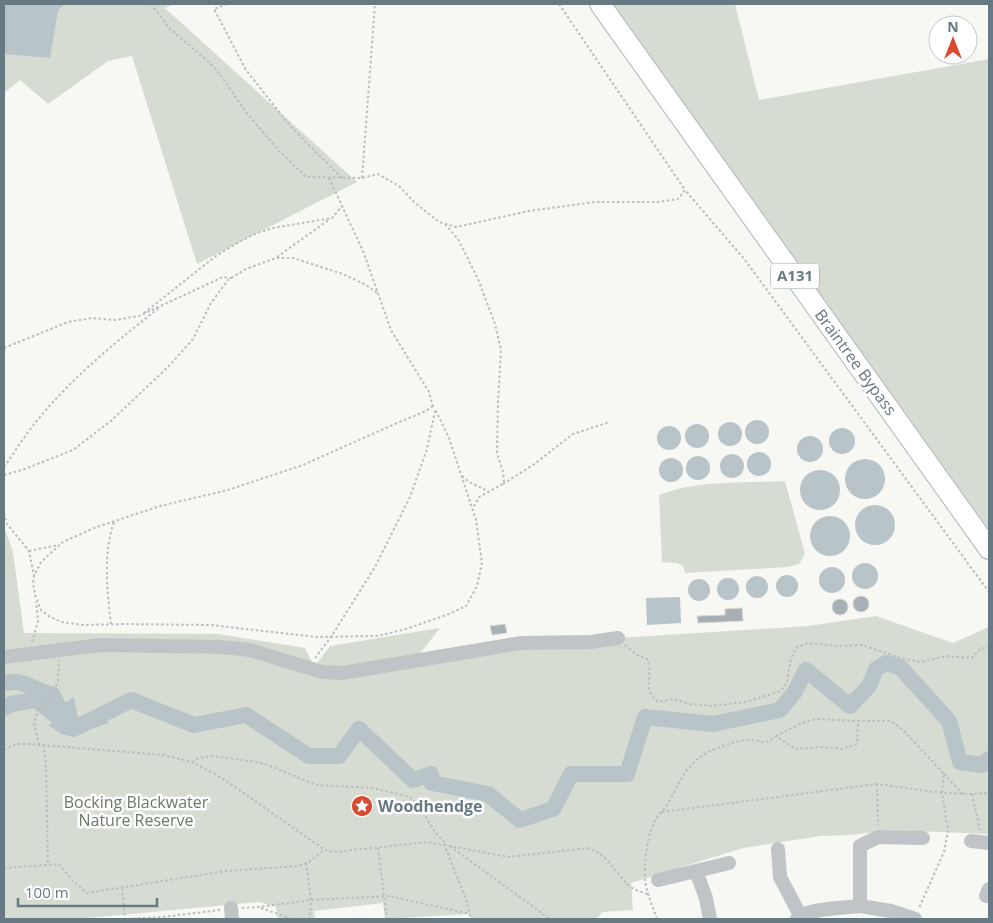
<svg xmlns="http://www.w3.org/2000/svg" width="993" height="923" font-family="'Open Sans',sans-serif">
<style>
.green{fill:#d7dcd3}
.water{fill:#b8c4c7}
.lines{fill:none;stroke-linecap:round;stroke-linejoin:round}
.river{stroke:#b8c4c7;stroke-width:16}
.building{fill:#a7b0b4;stroke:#d8d8d6}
.highway-casing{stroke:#b3b7ba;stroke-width:22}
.path{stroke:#babdbf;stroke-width:2;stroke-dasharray:2.5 2.5;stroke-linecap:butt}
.minor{stroke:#c0c4c7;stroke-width:14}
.highway{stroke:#fff;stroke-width:20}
.labels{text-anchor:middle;stroke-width:5;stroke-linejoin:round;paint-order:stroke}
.shield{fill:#fff;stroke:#95a1a8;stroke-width:1}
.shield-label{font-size:15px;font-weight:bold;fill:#677983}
.street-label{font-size:16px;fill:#677983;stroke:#fff}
.park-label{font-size:16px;fill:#6c7b66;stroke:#fff}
.poi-label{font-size:16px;font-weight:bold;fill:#677983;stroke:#fff;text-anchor:start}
</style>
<rect width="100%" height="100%" fill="#f7f7f4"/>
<g class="green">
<polygon points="4,4 174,4 165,8 357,182 197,264 132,56 108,61 48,104 20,80 4,93"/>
<polygon points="612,4 735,4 759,100 989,59 989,531"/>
<path d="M 785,481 L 805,554 L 799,564 L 788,567 L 685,573 L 683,566 L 677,563 L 662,562 L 659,495 C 696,480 745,483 785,481 Z"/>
<polygon points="4,526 13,552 24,633 218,634 305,648 312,662 317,663 330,646 440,628 415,660 618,638 808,626 876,616 953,643 989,627 989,834 892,830 851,835 821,836 743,848 631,883 633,910 602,912 597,919 471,919 470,914 385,919 383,903 314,911 315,919 278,919 276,907 259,902 78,919 4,919"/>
</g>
<g class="water">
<polygon points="4,4 66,4 58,10 50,58 4,54"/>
<circle cx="757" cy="432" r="12"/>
<circle cx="730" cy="434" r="12"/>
<circle cx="697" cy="436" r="12"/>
<circle cx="669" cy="438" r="12"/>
<circle cx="842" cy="441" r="13"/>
<circle cx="810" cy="449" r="13"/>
<circle cx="759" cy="464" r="12"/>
<circle cx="732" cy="466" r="12"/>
<circle cx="698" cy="468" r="12"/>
<circle cx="671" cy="470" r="12"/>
<circle cx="865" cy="479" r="20"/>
<circle cx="820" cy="490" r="20"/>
<circle cx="875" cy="525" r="20"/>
<circle cx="830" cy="536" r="20"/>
<circle cx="865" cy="576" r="13"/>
<circle cx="832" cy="580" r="13"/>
<circle cx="787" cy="586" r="11"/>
<circle cx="757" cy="587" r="11"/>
<circle cx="728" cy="589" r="11"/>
<circle cx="699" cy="590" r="11"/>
<polygon points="680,597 681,623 647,625 646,598"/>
<polygon points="74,697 77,715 81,721 98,723 107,721 109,723 70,736 62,734 48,725 68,713 68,708 66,705 69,700"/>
</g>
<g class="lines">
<g class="river">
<path d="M 4,683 C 8,683 13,681 16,682 C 30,683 39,693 52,694 L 59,707 L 68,711"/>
<polyline points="4,708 11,704 36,700 73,729 131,700 194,725 246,715 309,756 339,756 359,729 413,780 431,774 432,783 488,794 520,820 553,809 571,774 627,774 645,717 713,724 780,710 794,693 806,670 850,706 869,686 876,669 886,663 900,667 949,721 960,762 982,765 989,759"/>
</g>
</g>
<g class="building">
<circle cx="861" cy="604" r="8"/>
<circle cx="840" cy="607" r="8"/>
<polygon points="742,608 743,621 698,623 697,616 725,615 725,609"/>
<polygon points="505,624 507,633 492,635 490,626"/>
</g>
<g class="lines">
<g class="highway-casing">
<polyline id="highway" points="600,4 989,549"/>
</g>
<g class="path">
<polyline points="151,4 170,29 209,62 219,73 246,112 279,151 306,177 362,178 378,174 399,186 414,202 439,222 456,227 529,211 595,202 658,202 678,199 685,190 745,260 989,592"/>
<polyline points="227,4 214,9 246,70 291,127 342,178"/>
<polyline points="559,4 685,190"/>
<polyline points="329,178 363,251 391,330 429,392 433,407"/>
<polyline points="362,178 375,4"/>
<polyline points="445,224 458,239 478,279 495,324 501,350 498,402 497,453 503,472 504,480 503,484 479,497 473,508"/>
<polyline points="277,257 330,219"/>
<polyline points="144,313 216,256 239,242 257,233 273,228 332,218 342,206"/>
<polyline points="4,348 68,322 92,318 115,320 139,316 223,277 232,278"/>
<polyline points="433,406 426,411 397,423 303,465 228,490 160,506 94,528 63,542 41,562 34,576 33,583 35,595 41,610 50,617 62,622 83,625 124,624 211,625 316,637 378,636 406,629 449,614 466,606 477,586 482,563 476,520 449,438 435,409"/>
<path d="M 4,467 C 16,450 27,432 40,417 C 73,377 119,339 159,308"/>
<polyline points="4,475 22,470 73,450 112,420 169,366 193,339 211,303 228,280 246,269 276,258 293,258 343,274 366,285 379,294"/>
<polyline points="462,476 469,482 488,491"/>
<polyline points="503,484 533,465 573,434 609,422"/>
<polyline points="4,488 4,493"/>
<polyline points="4,513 7,524 29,551 34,576"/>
<polyline points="29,551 59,545"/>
<path d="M 111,624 C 107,591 103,553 114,522"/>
<polyline points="32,642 38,621 36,602"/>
<path d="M 625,645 L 637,655 L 647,659 C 655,676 640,686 658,702 L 674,699 L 689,704 L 711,706 L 746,702 L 780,691 L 787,683 L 791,658 L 797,647 L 808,643 L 837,646 L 862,645 L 901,658 L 921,662 L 946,656 L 972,658 C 977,651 980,648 989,647"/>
<polyline points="315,658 331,637 375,567 410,497 427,449 435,411"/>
<polyline points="776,736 802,723 816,719 858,721"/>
<polyline points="39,745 34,723 39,708 45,709 58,681 59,660"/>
<polyline points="44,745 46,765 48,864"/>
<path d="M 4,750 L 17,744 L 29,744 L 163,755 L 192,762 L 222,778 L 325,850 L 334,852 L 428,842 L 509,857 L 587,848 C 607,853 614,871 628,885 C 633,890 643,892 650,895"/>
<polyline points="192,762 199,758 213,756 256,762 268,765 316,785 373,788 410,797 421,809 435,832 446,844"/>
<polyline points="944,774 963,794"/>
<polyline points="877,784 878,825"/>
<polyline points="972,794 980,830"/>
<polyline points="662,812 877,784 942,793 948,831 944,852 919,908"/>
<polyline points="444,844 466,899 471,919"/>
<polyline points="450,846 550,919"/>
<polyline points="378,848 387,919"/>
<polyline points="306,863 311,900 310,919"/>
<polyline points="4,868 59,864 72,880 87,893 226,871 298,866 309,862 324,850"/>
<polyline points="122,888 125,919"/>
<polyline points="242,908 259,907 311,900 389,896 470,914"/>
<polyline points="261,908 292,919"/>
<polyline points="128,919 162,917 220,910"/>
<path d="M 657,919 C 653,907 646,892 645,879 C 644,863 647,833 656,819 C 660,812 668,806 671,798 C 682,776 691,758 715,749 C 726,745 737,740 748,740 C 764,739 760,748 776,736 L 795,749 L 823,747 L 842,749 L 857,744 L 858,721 L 891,721 L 902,729 L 944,774 L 942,793 L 972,794 L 989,793"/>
</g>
<g class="minor">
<polyline points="4,657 101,645 221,647 250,650 322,672 342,673 521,643 591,642 618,638"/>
<polyline points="971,841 989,843"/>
<polyline points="778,849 780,877 800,915"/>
<polyline points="696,871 729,863"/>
<polyline points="658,880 696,871 706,898 710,919"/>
<polyline points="986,896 989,889"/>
<polyline points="231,908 232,919"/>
<path d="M 797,919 C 806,908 845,908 860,906"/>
<polyline points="915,919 891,911 860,906 860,846 878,837 923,838"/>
</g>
<use href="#highway" class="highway"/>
</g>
<defs>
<g id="sight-disc" transform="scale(1.125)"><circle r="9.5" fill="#da4a31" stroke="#fff"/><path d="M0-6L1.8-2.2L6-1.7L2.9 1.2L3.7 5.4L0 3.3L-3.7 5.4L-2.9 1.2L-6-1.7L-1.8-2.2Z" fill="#fff"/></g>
</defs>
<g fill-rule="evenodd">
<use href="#sight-disc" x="362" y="806"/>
</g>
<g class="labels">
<rect class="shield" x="771" y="263.5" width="48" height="25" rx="4"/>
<g class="shield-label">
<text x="795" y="281">A131</text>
</g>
<g class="street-label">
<text transform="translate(856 362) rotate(54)" y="6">Braintree Bypass</text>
</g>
<g class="park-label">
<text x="136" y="808">Bocking Blackwater<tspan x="136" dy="18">Nature Reserve</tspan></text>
</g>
<g class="poi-label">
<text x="378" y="812">Woodhendge</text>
</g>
</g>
<rect width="993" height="923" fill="none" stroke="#677983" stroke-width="10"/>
<g transform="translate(953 40)"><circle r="24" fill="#ffffff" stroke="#c2c9cd"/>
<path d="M0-4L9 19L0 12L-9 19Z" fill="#da4a31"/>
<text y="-8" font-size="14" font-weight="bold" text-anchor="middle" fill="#677983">N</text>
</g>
<path d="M18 898v8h139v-8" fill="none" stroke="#677983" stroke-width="2.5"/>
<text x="25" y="898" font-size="15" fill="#677983" stroke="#ffffff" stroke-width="4" paint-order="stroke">100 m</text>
</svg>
